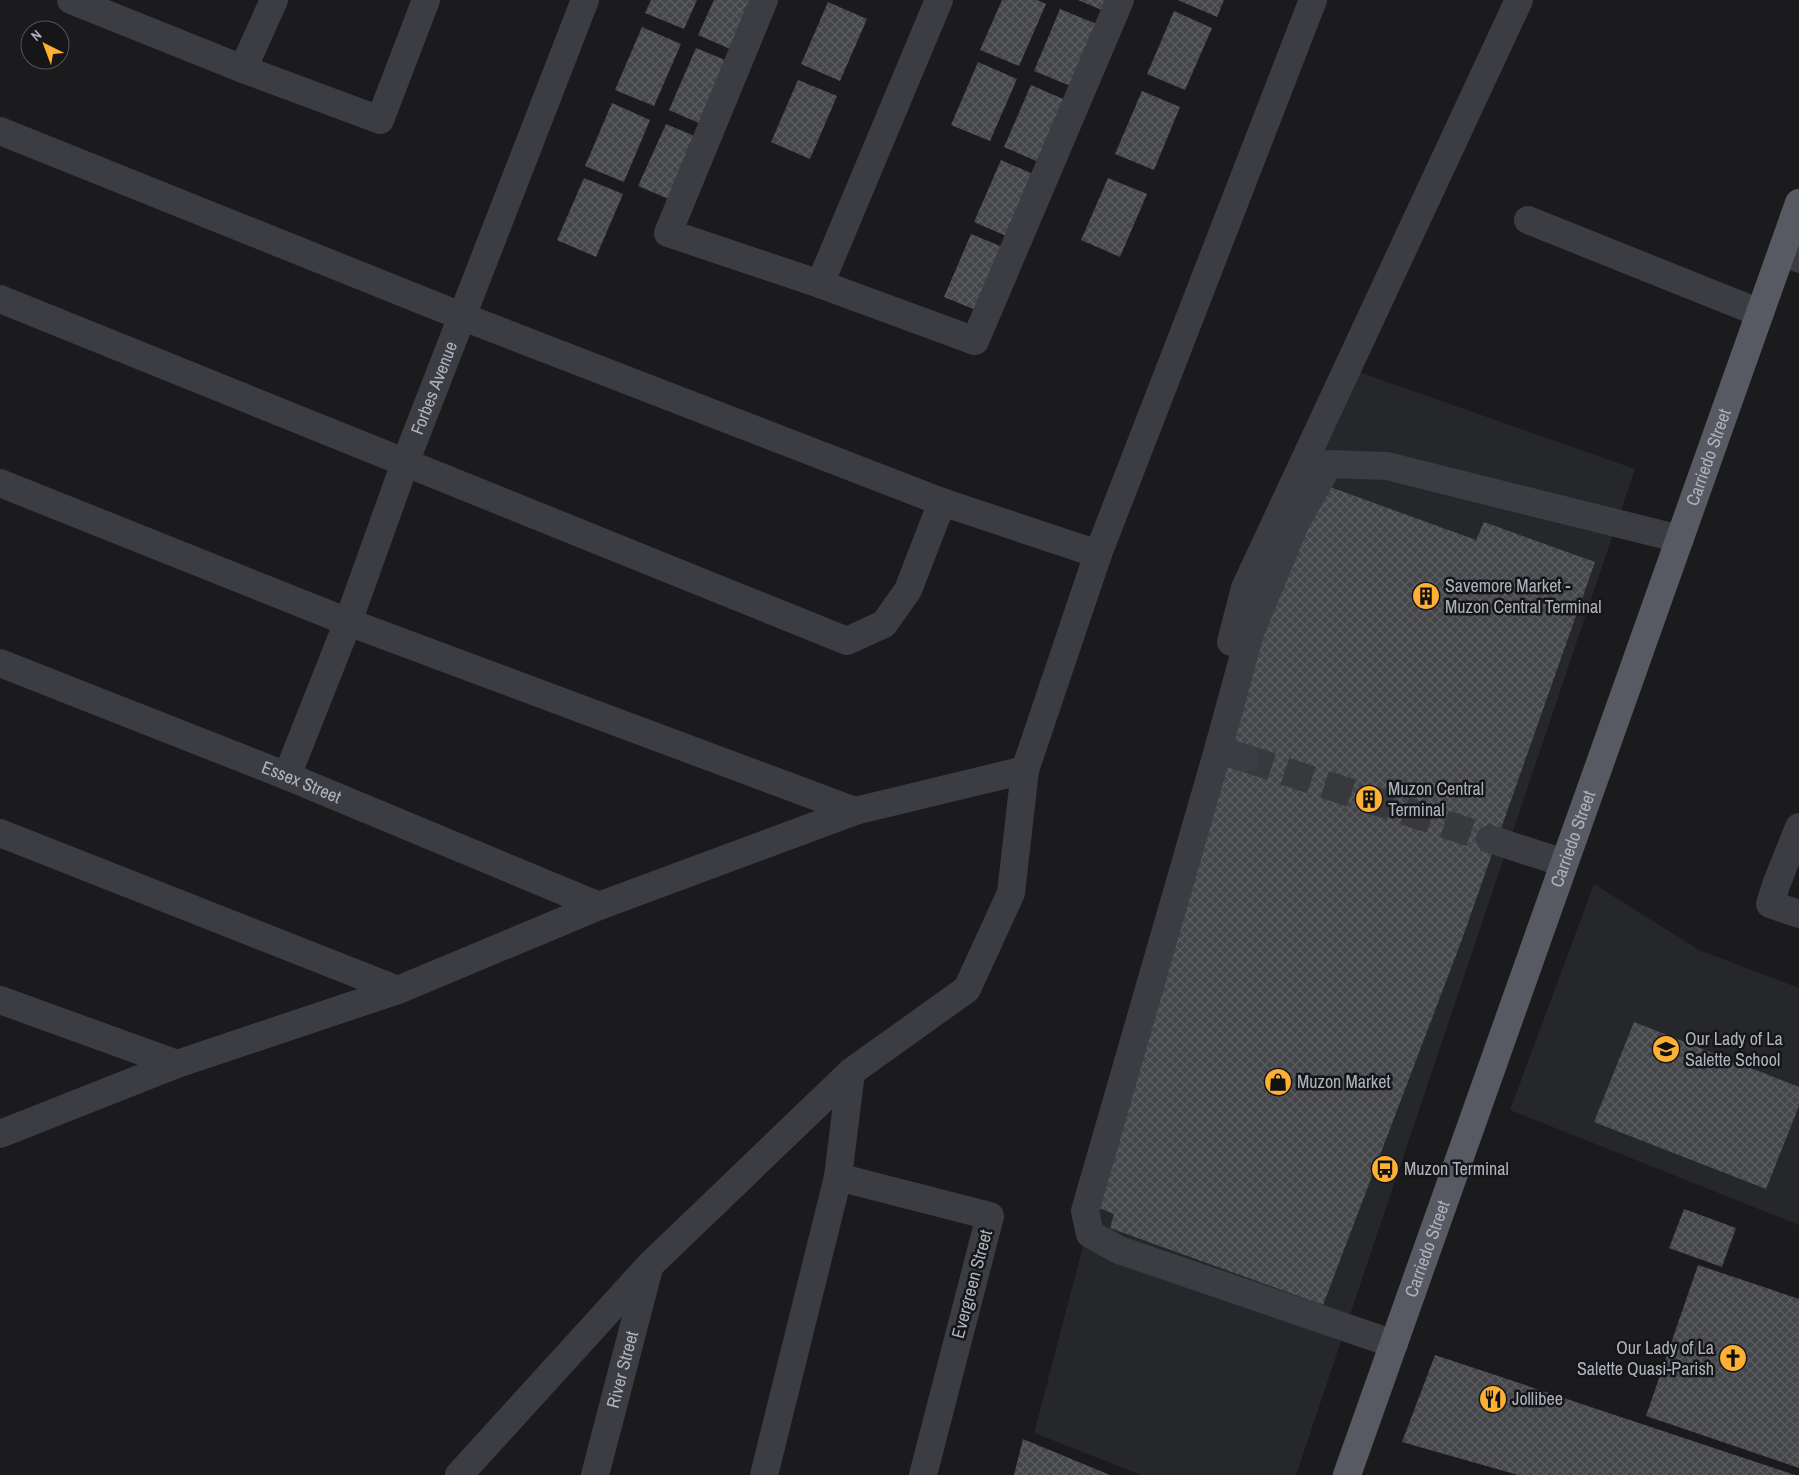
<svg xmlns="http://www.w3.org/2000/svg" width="1799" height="1475" font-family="'Archivo Narrow',sans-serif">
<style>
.built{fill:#26272a}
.building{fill:url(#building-cross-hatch)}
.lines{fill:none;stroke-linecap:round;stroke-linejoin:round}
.minor-tunnel{stroke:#38393d;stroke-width:28;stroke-dasharray:28 14;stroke-linecap:butt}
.minor{stroke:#3b3d43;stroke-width:28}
.major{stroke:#575a62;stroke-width:28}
.labels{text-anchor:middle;stroke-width:5;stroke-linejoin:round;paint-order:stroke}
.street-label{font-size:18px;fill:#adb2bd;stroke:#161618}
.poi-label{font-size:18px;fill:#adb2bd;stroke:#161618;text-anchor:start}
</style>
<defs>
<pattern id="building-cross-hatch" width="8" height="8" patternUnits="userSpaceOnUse" patternTransform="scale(1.25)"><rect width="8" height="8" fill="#45464a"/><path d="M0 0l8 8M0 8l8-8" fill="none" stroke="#5d5e62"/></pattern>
</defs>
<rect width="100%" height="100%" fill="#1b1b1d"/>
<g class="built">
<polygon points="1356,371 1635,469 1296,1475 1141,1475 1034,1433 1255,592"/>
<polygon points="1594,884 1699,950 1799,988 1799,1225 1510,1110"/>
</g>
<g class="building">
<polygon points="651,0 697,0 684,29 645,13"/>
<polygon points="714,0 760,0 737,52 698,35"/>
<polygon points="1002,0 1037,0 1046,4 1019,66 980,50"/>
<polygon points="1078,0 1108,0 1104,11"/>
<polygon points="1178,0 1224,0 1217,17"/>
<polygon points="828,2 867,19 840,81 801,64"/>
<polygon points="1060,9 1099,25 1073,87 1034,71"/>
<polygon points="1174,11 1212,28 1185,90 1147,74"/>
<polygon points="642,27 681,44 654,106 615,90"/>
<polygon points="696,48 735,64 708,127 669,110"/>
<polygon points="978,62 1017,79 990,141 951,125"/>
<polygon points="798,80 837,96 810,159 771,142"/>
<polygon points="1031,85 1070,102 1043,164 1004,147"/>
<polygon points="1142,91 1180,107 1154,170 1115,154"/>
<polygon points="612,103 650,120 624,182 585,166"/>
<polygon points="666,124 704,140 678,203 638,186"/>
<polygon points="1001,160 1040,177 1013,239 974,222"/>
<polygon points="584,178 623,194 596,257 557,240"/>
<polygon points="1108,178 1147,194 1120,257 1081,240"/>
<polygon points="971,234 1010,250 983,313 944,297"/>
<polygon points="1319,483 1476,540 1484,522 1595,562 1461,942 1323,1305 1110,1228 1114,1214 1099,1208 1255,630"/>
<polygon points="1634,1022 1799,1087 1799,1106 1766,1189 1594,1122"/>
<polygon points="1684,1209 1736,1228 1722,1267 1669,1248"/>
<polygon points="1698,1265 1799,1299 1799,1468 1646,1416"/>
<polygon points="1435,1355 1795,1475 1518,1475 1402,1442"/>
<polygon points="1023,1439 1110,1475 1014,1475"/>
</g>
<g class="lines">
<polyline class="minor-tunnel" points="1245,758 1490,839"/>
<g class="minor">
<polyline points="71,0 243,69 380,120 426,0"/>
<polyline points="764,0 668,233 820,284 939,0"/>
<polyline points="243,69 274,0"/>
<polyline points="0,131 461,316 942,502 1098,554"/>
<polyline points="1528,220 1760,313"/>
<polyline points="1783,249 1799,259"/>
<polyline points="820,284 975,341 1120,0"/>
<polyline points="0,299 847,641 884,624 908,590 942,502"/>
<polyline points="0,483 348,622 855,811"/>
<polyline points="1231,642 1245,588 1519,0"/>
<path id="s1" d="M 0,663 L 287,776 L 599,906"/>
<polyline points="1218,750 1245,758"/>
<path id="s2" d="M 287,776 L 348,622 L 405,463 L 585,0"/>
<polyline points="1799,827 1776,885 1770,904 1799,914"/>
<polyline points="0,833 398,990"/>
<polyline points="1490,839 1564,863"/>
<polyline points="0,1000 177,1064"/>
<polyline points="0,1134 177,1064 398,990 599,906 855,811 1025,770"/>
<polyline points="838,1177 990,1216 923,1475"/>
<polyline points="1394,1344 1119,1250 1090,1234 1085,1211 1218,750 1250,633 1296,522 1329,464 1387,466 1680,539"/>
<polyline points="459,1475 650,1265 851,1072 967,989 1011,893 1025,770 1098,554 1313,0"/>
<path id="s3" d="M 595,1475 L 649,1268"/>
<polyline points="764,1475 838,1177 851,1072"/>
</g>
<path class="major" id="s4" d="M 1347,1475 L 1799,203"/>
</g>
<defs>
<g id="building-disc" transform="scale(1.4375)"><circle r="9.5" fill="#fdb033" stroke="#161618"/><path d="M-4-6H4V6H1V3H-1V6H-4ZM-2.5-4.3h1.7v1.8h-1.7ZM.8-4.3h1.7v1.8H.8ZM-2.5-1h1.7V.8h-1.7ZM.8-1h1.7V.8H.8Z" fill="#111"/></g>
<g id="school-disc" transform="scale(1.4375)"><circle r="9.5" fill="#fdb033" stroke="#161618"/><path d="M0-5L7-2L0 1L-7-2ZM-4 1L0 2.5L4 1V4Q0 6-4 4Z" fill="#111"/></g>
<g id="shop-disc" transform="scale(1.4375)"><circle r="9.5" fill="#fdb033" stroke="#161618"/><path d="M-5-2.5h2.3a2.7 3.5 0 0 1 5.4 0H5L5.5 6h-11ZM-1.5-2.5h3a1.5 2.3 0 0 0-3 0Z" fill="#111"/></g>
<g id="bus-disc" transform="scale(1.4375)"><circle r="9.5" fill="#fdb033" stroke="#161618"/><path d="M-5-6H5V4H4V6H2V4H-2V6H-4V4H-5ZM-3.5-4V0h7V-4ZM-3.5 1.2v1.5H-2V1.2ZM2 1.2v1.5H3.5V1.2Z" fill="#111"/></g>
<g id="church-disc" transform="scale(1.4375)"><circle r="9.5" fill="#fdb033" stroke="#161618"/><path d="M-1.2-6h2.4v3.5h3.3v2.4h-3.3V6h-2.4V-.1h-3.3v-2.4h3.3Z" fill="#111"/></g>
<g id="restaurant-disc" transform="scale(1.4375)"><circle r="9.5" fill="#fdb033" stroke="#161618"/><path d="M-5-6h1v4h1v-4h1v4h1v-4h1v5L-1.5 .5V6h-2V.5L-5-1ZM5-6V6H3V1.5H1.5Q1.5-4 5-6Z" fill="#111"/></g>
</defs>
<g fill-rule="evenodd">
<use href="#building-disc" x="1426" y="596"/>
<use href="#building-disc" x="1369" y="799"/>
<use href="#school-disc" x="1666" y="1049"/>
<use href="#shop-disc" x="1278" y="1082"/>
<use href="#bus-disc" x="1385" y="1169"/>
<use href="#church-disc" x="1733" y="1358"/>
<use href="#restaurant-disc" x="1493" y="1399"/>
</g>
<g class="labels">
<g class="street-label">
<text dy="6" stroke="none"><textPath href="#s2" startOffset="415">Forbes Avenue</textPath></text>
<text dy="6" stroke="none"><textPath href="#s4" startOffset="1080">Carriedo Street</textPath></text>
<text dy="6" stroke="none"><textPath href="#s1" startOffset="324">Essex Street</textPath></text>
<text dy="6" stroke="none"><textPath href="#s4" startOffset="675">Carriedo Street</textPath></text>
<text dy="6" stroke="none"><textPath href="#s4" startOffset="240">Carriedo Street</textPath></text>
<text transform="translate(972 1284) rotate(-75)" y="6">Evergreen Street</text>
<text dy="6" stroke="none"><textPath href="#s3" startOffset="109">River Street</textPath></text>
</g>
<g class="poi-label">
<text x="1445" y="592">Savemore Market -<tspan x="1445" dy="21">Muzon Central Terminal</tspan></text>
<text x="1388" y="795">Muzon Central<tspan x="1388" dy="21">Terminal</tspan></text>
<text x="1685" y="1045">Our Lady of La<tspan x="1685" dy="21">Salette School</tspan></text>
<text x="1297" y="1088">Muzon Market</text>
<text x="1404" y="1175">Muzon Terminal</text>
<text x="1714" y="1354" text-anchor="end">Our Lady of La<tspan x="1714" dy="21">Salette Quasi-Parish</tspan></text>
<text x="1512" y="1405">Jollibee</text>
</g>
</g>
<g transform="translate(45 45) rotate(318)"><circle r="24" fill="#161618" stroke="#52545a"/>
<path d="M0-4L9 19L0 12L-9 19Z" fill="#fdb033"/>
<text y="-8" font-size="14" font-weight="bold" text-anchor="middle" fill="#adb2bd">N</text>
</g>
</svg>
